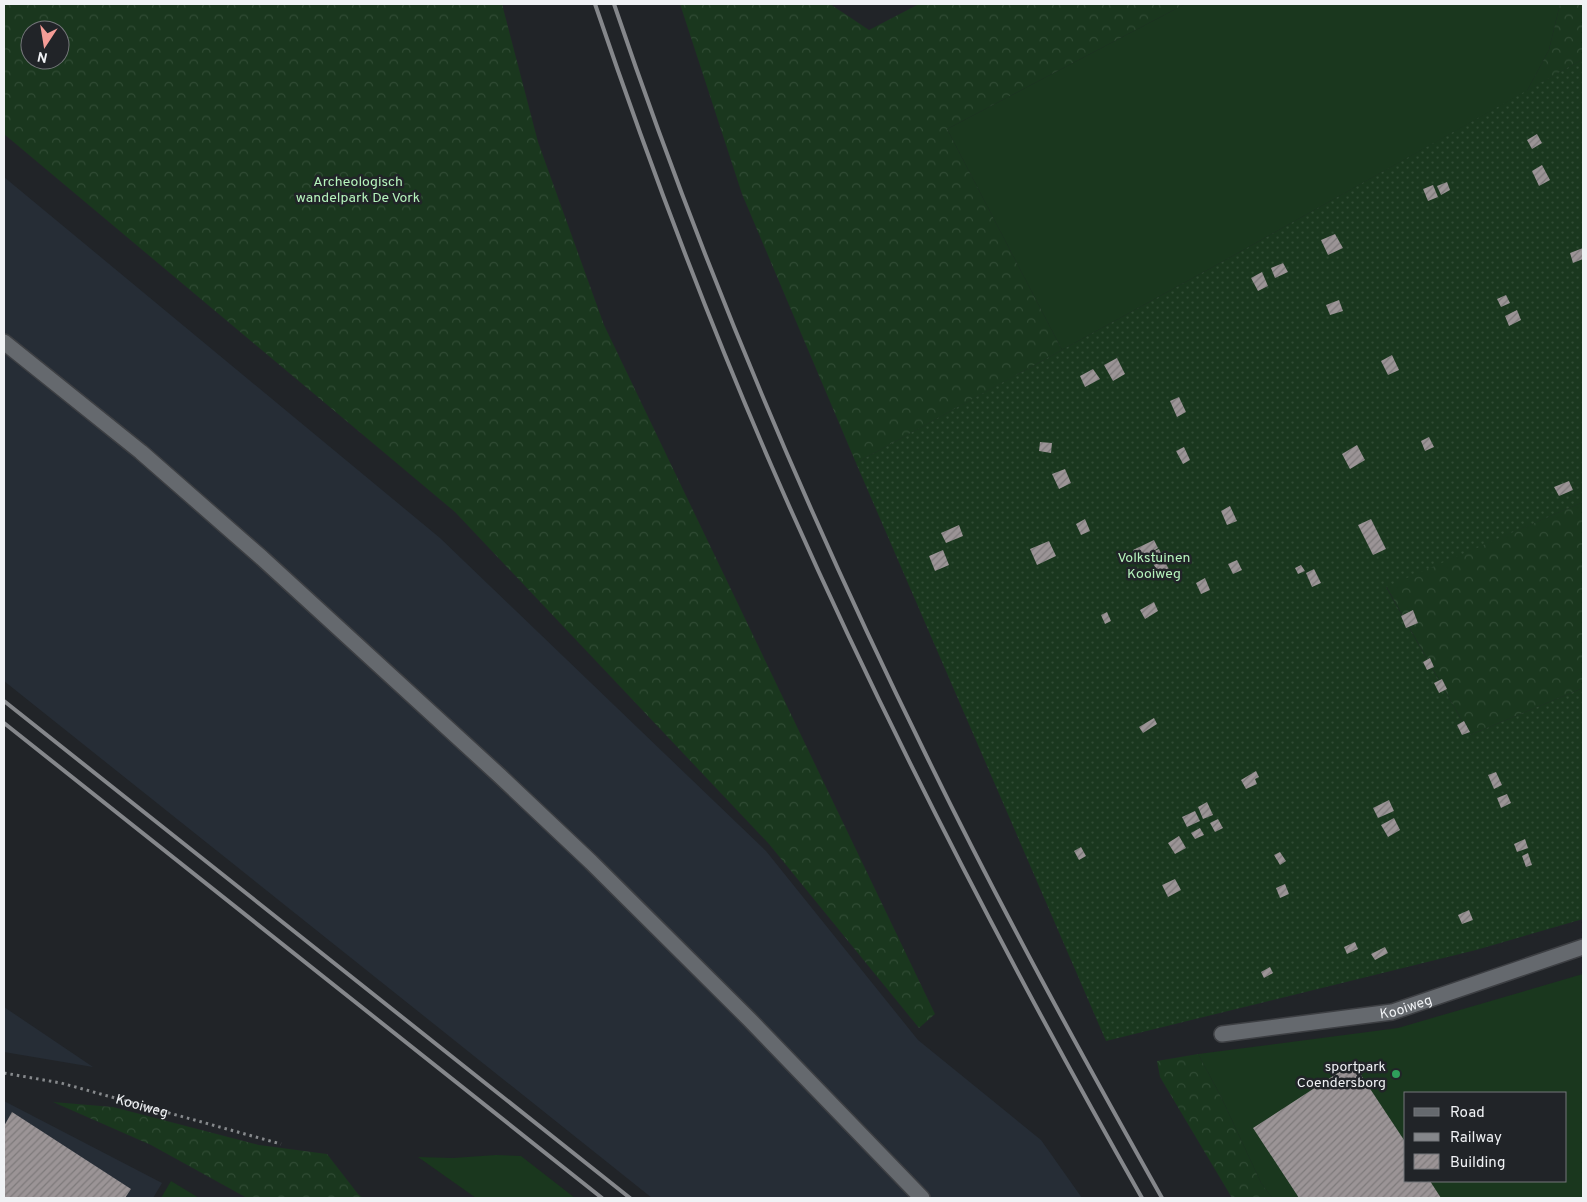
<svg xmlns="http://www.w3.org/2000/svg" width="1587" height="1202" font-family="Overpass,sans-serif">
<style>
.built{fill:#262d36}
.grass{fill:#1a371e;fill-rule:evenodd}
.forest{fill:url(#forest-crowns);fill-rule:evenodd}
.garden{fill:url(#garden-dots)}
.building{fill:url(#building-hatch)}
.lines{fill:none;stroke-linecap:round;stroke-linejoin:round}
.lane-casing{stroke:#3d3f43;stroke-width:18}
.street-casing{stroke:#3d3f43;stroke-width:18}
.path{stroke:#86898c;stroke-width:3;stroke-dasharray:2.5 4;stroke-linecap:butt}
.lane{stroke:#65696e;stroke-width:15}
.street{stroke:#65696e;stroke-width:15}
.rail{stroke:#85878b;stroke-width:4}
.leisure-dot{fill:#2e9e5b;stroke:#212428;stroke-width:2}
.labels{text-anchor:middle;stroke-width:5;stroke-linejoin:round;paint-order:stroke}
.park-label{font-size:14px;fill:#b6f4bd;stroke:#212428}
.street-label{font-size:14px;fill:#f0f2f5;stroke:#212428}
.poi-label{font-size:14px;fill:#f0f2f5;stroke:#212428;text-anchor:end}
</style>
<defs>
<pattern id="forest-crowns" width="20" height="18" patternUnits="userSpaceOnUse" patternTransform="scale(1.25)"><rect width="20" height="18" fill="#1a371e"/><path d="M2 6a3 3 0 1 1 6 0M12 15a3 3 0 1 1 6 0" fill="none" stroke="#304b34"/></pattern>
<pattern id="garden-dots" width="8" height="8" patternUnits="userSpaceOnUse" patternTransform="scale(1.25)"><rect width="8" height="8" fill="#1a371e"/><path d="M2 2h.1M6 6h.1" fill="none" stroke="#304b34" stroke-width="1.8" stroke-linecap="round"/></pattern>
<pattern id="building-hatch" width="6" height="6" patternUnits="userSpaceOnUse" patternTransform="scale(1.25)"><rect width="6" height="6" fill="#9b9496"/><path d="M-1 1l2-2M0 6l6-6M5 7l2-2" fill="none" stroke="#7e7a7b"/></pattern>
</defs>
<rect width="100%" height="100%" fill="#212428"/>
<g class="built">
<polygon points="4,177 440,538 766,851 918,1040 1041,1140 1082,1198 652,1198 4,681"/>
<polygon points="4,1007 93,1067 4,1052"/>
<polygon points="4,1101 162,1183 153,1198 4,1198"/>
</g>
<g class="grass">
<polygon points="1185,4 1560,4 1549,50 1527,91 1222,262 1062,350 947,129"/>
<path d="M 1583,974 L 1583,1198 L 1272,1198 L 1261,1183 L 1221,1097 L 1198,1054 L 1398,1028 ZM 1406,1093 L 1566,1093 L 1566,1181 L 1406,1181 Z"/>
<polygon points="496,1155 521,1156 575,1198 476,1198 418,1157 453,1158"/>
<polygon points="171,1181 199,1198 161,1198"/>
</g>
<g class="forest">
<path d="M 4,4 L 502,4 L 538,142 L 604,325 L 935,1014 L 919,1028 L 769,844 L 455,512 L 4,134 ZM 30,30 L 60,30 L 60,60 L 30,60 Z"/>
<polygon points="680,4 830,4 869,30 919,4 1185,4 947,129 1062,350 856,463 742,194"/>
<polygon points="1560,4 1583,4 1583,59 1527,91 1549,50"/>
<polygon points="1583,502 1583,688 1470,735 1386,586"/>
<polygon points="1198,1054 1221,1097 1261,1183 1272,1198 1232,1198 1160,1077 1157,1061"/>
<polygon points="53,1102 113,1107 259,1145 327,1154 358,1194 363,1198 247,1198 151,1145"/>
</g>
<polygon class="garden" points="1583,59 1583,502 1386,587 1470,735 1583,688 1583,919 1476,950 1106,1041 856,463 1222,262"/>
<g class="building">
<polygon points="1537,134 1542,143 1532,149 1527,140"/>
<polygon points="1542,165 1550,180 1539,186 1532,171"/>
<polygon points="1447,182 1450,190 1441,195 1437,186"/>
<polygon points="1433,185 1438,197 1428,201 1423,189"/>
<polygon points="1335,234 1343,248 1328,255 1321,240"/>
<polygon points="1583,248 1583,259 1573,263 1570,253"/>
<polygon points="1283,263 1288,272 1275,278 1271,268"/>
<polygon points="1262,272 1268,286 1258,291 1251,278"/>
<polygon points="1506,295 1510,303 1501,307 1497,299"/>
<polygon points="1339,300 1343,311 1330,315 1326,305"/>
<polygon points="1517,310 1521,320 1509,326 1505,316"/>
<polygon points="1392,355 1399,370 1388,375 1381,361"/>
<polygon points="1117,358 1125,374 1113,381 1104,365"/>
<polygon points="1093,369 1100,379 1085,387 1080,376"/>
<polygon points="1179,397 1186,412 1177,417 1170,401"/>
<polygon points="1429,437 1434,447 1425,451 1421,441"/>
<polygon points="1040,442 1052,443 1051,453 1039,451"/>
<polygon points="1357,445 1365,460 1350,469 1342,454"/>
<polygon points="1184,447 1190,460 1183,464 1176,451"/>
<polygon points="1065,469 1071,483 1059,489 1052,474"/>
<polygon points="1569,481 1573,490 1559,496 1554,487"/>
<polygon points="1230,506 1237,521 1227,525 1221,511"/>
<polygon points="1085,519 1090,531 1081,535 1076,524"/>
<polygon points="1371,519 1386,549 1373,555 1358,525"/>
<polygon points="959,525 963,536 946,543 941,533"/>
<polygon points="1154,540 1158,548 1152,552 1159,549 1171,574 1161,579 1148,553 1138,558 1133,550"/>
<polygon points="1049,541 1056,556 1037,565 1030,549"/>
<polygon points="943,550 949,565 935,571 929,556"/>
<polygon points="1237,560 1242,570 1233,574 1228,564"/>
<polygon points="1301,565 1305,571 1298,574 1295,568"/>
<polygon points="1314,569 1321,583 1312,587 1306,573"/>
<polygon points="1205,578 1210,590 1201,594 1196,583"/>
<polygon points="1154,602 1158,611 1145,619 1140,610"/>
<polygon points="1413,610 1418,623 1406,628 1401,616"/>
<polygon points="1107,612 1111,621 1105,624 1101,615"/>
<polygon points="1430,658 1434,667 1427,670 1423,662"/>
<polygon points="1442,679 1447,689 1439,693 1434,683"/>
<polygon points="1154,718 1157,724 1143,733 1139,727"/>
<polygon points="1464,721 1470,732 1462,735 1457,725"/>
<polygon points="1256,771 1259,777 1255,779 1257,784 1246,789 1241,780"/>
<polygon points="1496,772 1502,785 1494,789 1488,775"/>
<polygon points="1507,794 1511,803 1501,808 1497,798"/>
<polygon points="1389,800 1394,811 1378,818 1373,808"/>
<polygon points="1207,802 1213,815 1203,819 1198,807"/>
<polygon points="1195,811 1200,821 1187,827 1182,817"/>
<polygon points="1394,818 1400,830 1388,837 1381,825"/>
<polygon points="1218,819 1223,828 1215,832 1210,823"/>
<polygon points="1200,828 1204,835 1195,839 1191,833"/>
<polygon points="1179,836 1186,848 1175,854 1168,843"/>
<polygon points="1525,839 1528,848 1517,852 1514,844"/>
<polygon points="1081,847 1086,856 1079,860 1074,851"/>
<polygon points="1280,852 1286,861 1280,865 1274,855"/>
<polygon points="1528,853 1532,865 1526,867 1522,856"/>
<polygon points="1175,879 1181,890 1168,897 1162,885"/>
<polygon points="1285,884 1289,894 1280,898 1276,888"/>
<polygon points="1469,910 1473,920 1462,924 1458,915"/>
<polygon points="1355,942 1358,949 1347,954 1344,947"/>
<polygon points="1385,947 1388,953 1375,960 1371,954"/>
<polygon points="1270,967 1273,973 1264,978 1261,972"/>
<polygon points="1353,1063 1406,1143 1406,1181 1430,1181 1441,1198 1299,1198 1253,1128"/>
<polygon points="12,1112 131,1189 125,1198 4,1198 4,1126"/>
</g>
<g class="lines">
<g class="lane-casing">
<polyline id="lane" points="4,342 141,452 262,558 500,776 591,862 749,1019 922,1198"/>
</g>
<g class="street-casing">
<g id="street">
<path id="s2" d="M 1222,1034 L 1392,1012 L 1583,947"/>
</g>
</g>
<path class="path" id="s1" d="M 4,1073 L 61,1083 L 281,1144"/>
<use href="#lane" class="lane"/>
<use href="#street" class="street"/>
<g class="rail">
<path d="M 595,4 C 648,160 706,315 772,467 C 881,718 1007,960 1142,1198"/>
<path d="M 614,4 C 701,261 806,511 926,755 C 999,905 1080,1052 1162,1198"/>
<polyline points="4,701 630,1198"/>
<polyline points="4,723 602,1198"/>
</g>
</g>
<circle class="leisure-dot" cx="1396" cy="1074" r="5"/>
<g class="labels">
<g class="park-label">
<text x="358" y="186">Archeologisch<tspan x="358" dy="16">wandelpark De Vork</tspan></text>
<text x="1154" y="562">Volkstuinen<tspan x="1154" dy="16">Kooiweg</tspan></text>
</g>
<g class="street-label">
<text dy="5" stroke="none"><textPath href="#s2" startOffset="186">Kooiweg</textPath></text>
<text dy="5" stroke="none"><textPath href="#s1" startOffset="142">Kooiweg</textPath></text>
</g>
<g class="poi-label">
<text x="1386" y="1071">sportpark<tspan x="1386" dy="16">Coendersborg</tspan></text>
</g>
</g>
<rect width="1587" height="1202" fill="none" stroke="#f0f2f5" stroke-width="10"/>
<rect x="1404" y="1092" width="162" height="90" fill="#212428" stroke="#74767a"/>
<rect x="1414" y="1108" width="25" height="8" fill="#65696e" stroke="#74767a"/>
<text x="1450" y="1117" font-size="15" fill="#f0f2f5">Road</text>
<rect x="1414" y="1133" width="25" height="8" fill="#85878b" stroke="#74767a"/>
<text x="1450" y="1142" font-size="15" fill="#f0f2f5">Railway</text>
<rect x="1414" y="1154" width="25" height="15" fill="url(#building-hatch)" stroke="#74767a"/>
<text x="1450" y="1167" font-size="15" fill="#f0f2f5">Building</text>
<g transform="translate(45 45) rotate(192)"><circle r="24" fill="#212428" stroke="#74767a"/>
<path d="M0-4L9 19L0 12L-9 19Z" fill="#f59c96"/>
<text y="-8" font-size="14" font-weight="bold" text-anchor="middle" fill="#f0f2f5">N</text>
</g>
</svg>
